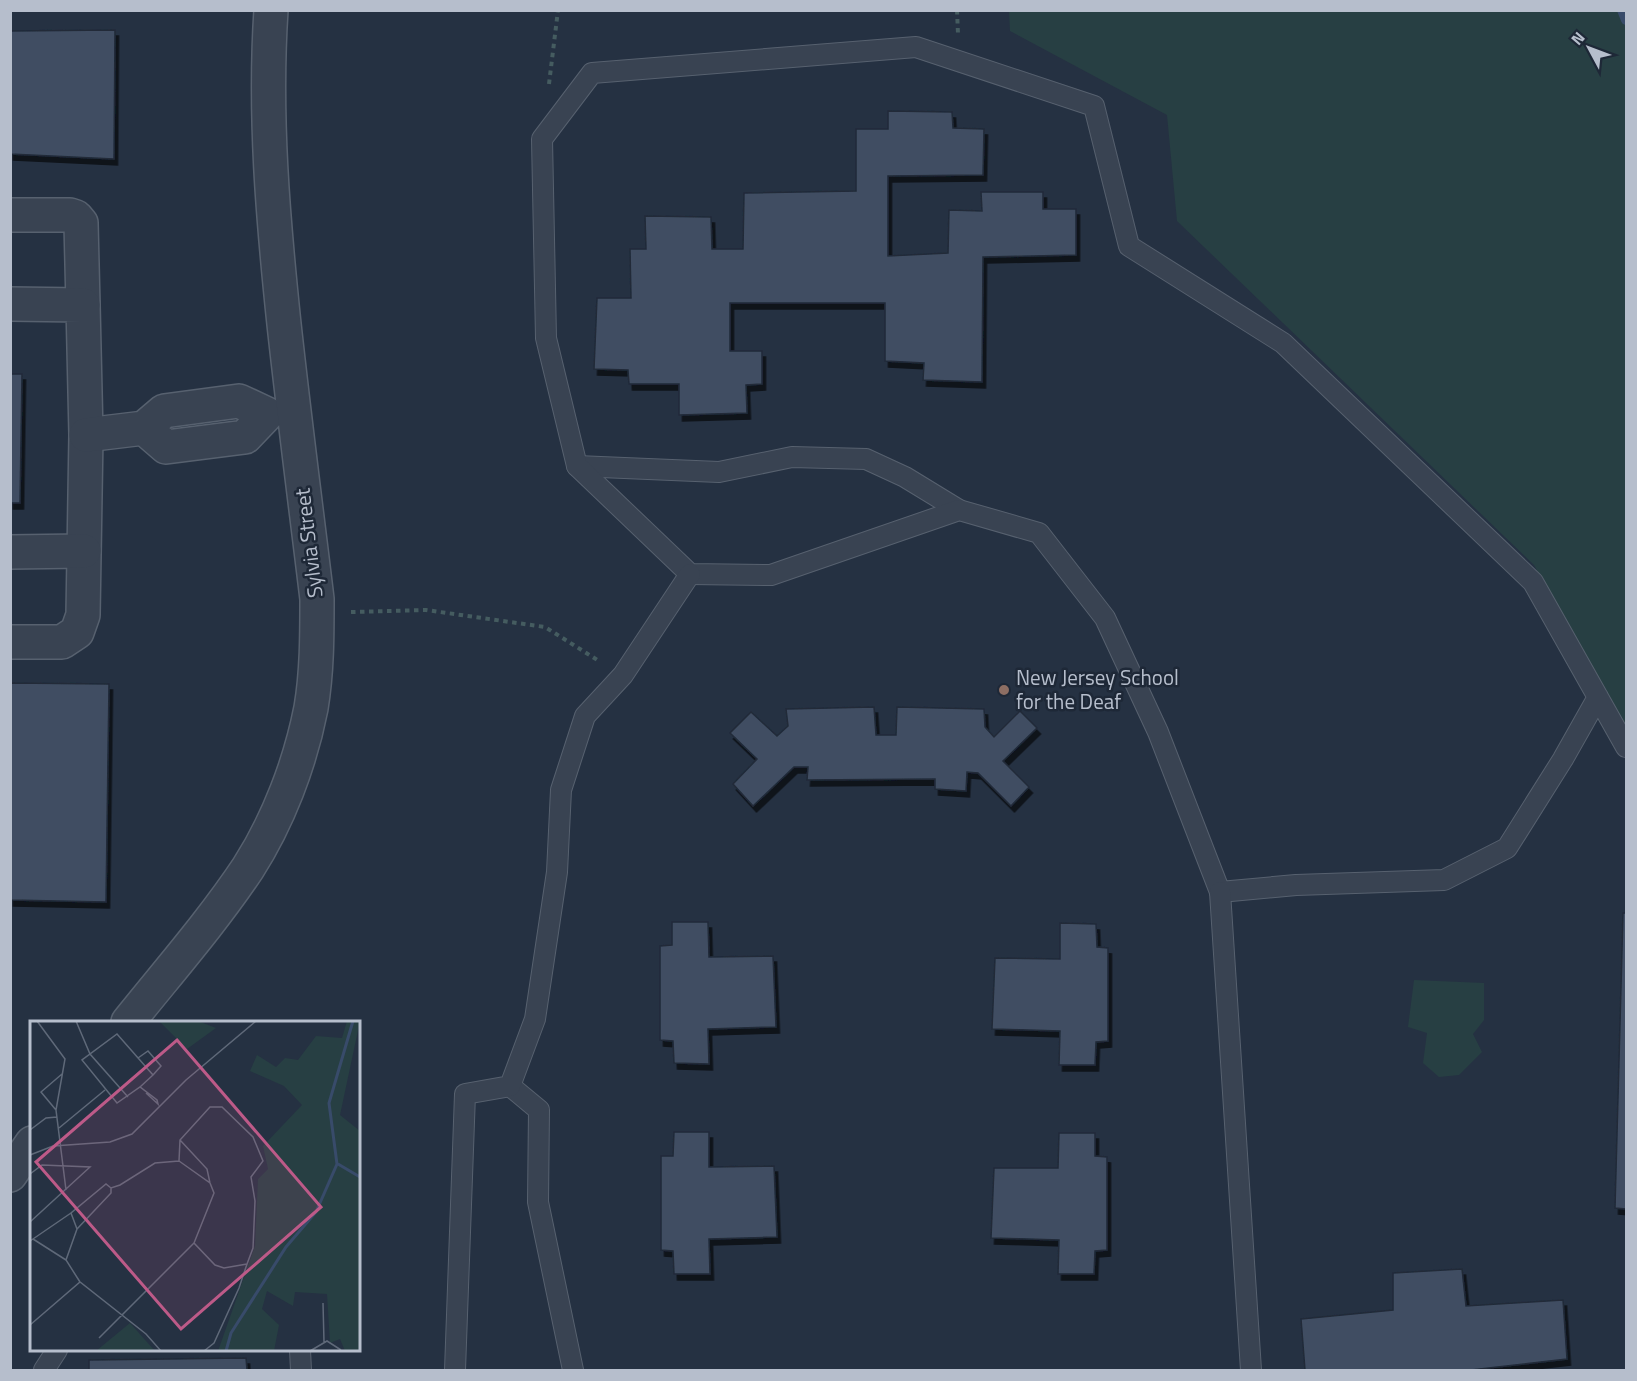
<svg xmlns="http://www.w3.org/2000/svg" width="1637" height="1381" font-family="'Titillium Web',sans-serif">
<style>
.green{fill:#273f43}
.lines{fill:none;stroke-linecap:round;stroke-linejoin:round}
.stream{stroke:#384b6a;stroke-width:10}
.building{fill:#404e62;stroke:#202a39;stroke-width:1.5;filter:url(#shadow)}
.lane-casing{stroke:#57616f;stroke-width:22}
.street-casing{stroke:#57616f;stroke-width:36}
.path{stroke:#455c60;stroke-width:4;stroke-dasharray:4.5 4.5;stroke-linecap:butt}
.lane{stroke:#394352;stroke-width:20}
.street{stroke:#394352;stroke-width:33}
.education-dot{fill:#8d6e63;stroke:#1e2837;stroke-width:2}
.labels{text-anchor:middle;stroke-width:5;stroke-linejoin:round;paint-order:stroke}
.street-label{font-size:21px;fill:#b6becc;stroke:#1e2837}
.poi-label{font-size:21px;fill:#b6becc;stroke:#1e2837;text-anchor:start}
.inset-river{fill:none;stroke:#384b6a;stroke-width:3}
.inset-road{fill:none;stroke:#5f6979;stroke-width:1.5}
.view{fill:#bd5a88;fill-opacity:0.15;stroke:#bd5a88;stroke-width:3}
.inset-edge{fill:none;stroke:#b6becc;stroke-width:3}
</style>
<defs>
<filter id="shadow"><feDropShadow dx="3.5" dy="6" stdDeviation="0" flood-color="#0009"/></filter>
</defs>
<rect width="100%" height="100%" fill="#253142"/>
<g class="green">
<polygon points="1009,11 1626,11 1626,729 1534,565 1177,221 1167,115 1010,31"/>
<polygon points="1414,980 1484,983 1484,1020 1473,1034 1482,1052 1459,1075 1439,1077 1423,1063 1427,1033 1408,1027"/>
</g>
<g class="lines">
<polyline class="stream" points="1622,10 1626,20"/>
</g>
<g class="building">
<polygon points="115,30 114,159 10,154 10,31"/>
<polygon points="888,111 952,112 953,128 984,129 983,175 888,176 888,256 948,253 949,210 982,211 981,192 1043,192 1043,209 1076,209 1076,255 983,257 982,382 923,380 924,363 885,361 885,303 730,303 730,351 762,351 762,384 746,385 747,413 679,415 679,384 629,384 628,370 594,369 597,298 631,298 630,249 646,249 645,216 711,217 712,249 743,249 744,193 856,191 856,129 888,129"/>
<polygon points="10,374 22,374 20,503 10,503"/>
<polygon points="10,683 109,684 106,902 10,900"/>
<polygon points="874,707 876,735 896,735 897,707 984,709 985,727 994,737 1020,711 1037,728 1003,761 1029,787 1011,806 978,773 967,772 966,791 935,789 935,779 807,780 808,767 794,767 753,806 733,784 757,759 730,733 751,712 777,736 788,726 786,709"/>
<polygon points="1623,913 1626,913 1626,1209 1615,1208"/>
<polygon points="672,922 708,922 709,957 773,956 776,1027 708,1029 709,1064 674,1063 673,1041 660,1040 660,946 672,945"/>
<polygon points="1060,923 1096,924 1097,947 1108,948 1108,1041 1096,1042 1095,1065 1059,1065 1060,1031 992,1029 995,958 1060,959"/>
<polygon points="674,1132 709,1132 709,1167 774,1166 777,1237 709,1239 710,1274 674,1274 673,1251 661,1250 661,1156 673,1156"/>
<polygon points="1059,1133 1095,1133 1095,1156 1107,1157 1107,1250 1095,1251 1094,1274 1058,1274 1059,1240 991,1238 994,1168 1058,1168"/>
<polygon points="1462,1269 1466,1306 1563,1300 1567,1359 1471,1370 1305,1370 1301,1319 1393,1310 1393,1273"/>
<polygon points="246,1358 247,1370 89,1370 89,1360"/>
</g>
<g class="lines">
<g class="lane-casing">
<g id="lane">
<polyline points="577,466 719,472 792,457 866,459 905,477 959,510"/>
<polyline points="1598,697 1563,759 1507,848 1444,880 1296,885 1220,892 1158,732 1105,618 1039,533 959,510 771,575 690,574 577,466 546,338 542,139 592,73 916,47 1094,106 1129,246 1283,343 1533,582 1626,747"/>
<polyline points="1220,892 1251,1370"/>
<polyline points="510,1086 539,1110 538,1202 573,1370"/>
<polyline points="300,1350 301,1370"/>
<polyline points="44,1370 57,1350"/>
<polyline points="455,1370 465,1094 510,1086 535,1019 557,872 561,790 585,716 623,675 690,574"/>
</g>
</g>
<g class="street-casing">
<g id="street">
<polyline points="10,215 70,215 76,217 81,223 83,305"/>
<polyline points="10,304 83,305 86,435 83,615 77,632 62,642 10,642"/>
<polyline points="86,435 144,428 164,411 239,401 267,414 245,437 166,447 144,428"/>
<polyline points="10,552 84,551"/>
<path d="M 128,1022 C 168,972 212,922 248,868 C 278,821 300,764 311,708 C 317,672 317,636 317,599 C 306,508 294,416 284,324 C 273,219 264,115 271,10"/>
<polyline points="10,1175 32,1143"/>
</g>
</g>
<g class="path">
<polyline points="957,10 958,34"/>
<polyline points="549,84 558,10"/>
<polyline points="351,612 426,610 545,627 599,661"/>
</g>
<use href="#lane" class="lane"/>
<use href="#street" class="street"/>
</g>
<circle class="education-dot" cx="1004" cy="690" r="6"/>
<g class="labels">
<g class="street-label">
<text transform="translate(309 543) rotate(-97)" y="7">Sylvia Street</text>
</g>
<g class="poi-label">
<text x="1016" y="685">New Jersey School<tspan x="1016" dy="24">for the Deaf</tspan></text>
</g>
</g>
<g transform="translate(30 1021)">
<rect width="330" height="330" fill="#253142"/>
<path d="M 129,0 L 168,0 L 186,7 L 157,28 ZM 317,0 L 330,0 L 310,94 L 330,110 L 330,330 L 315,330 L 310,318 L 300,322 L 297,273 L 265,271 L 263,285 L 237,270 L 232,288 L 249,304 L 244,330 L 188,330 L 225,225 L 228,158 L 238,148 L 233,125 L 272,84 L 254,65 L 220,50 L 227,34 L 246,46 L 255,37 L 268,39 L 286,15 L 312,17 ZM 100,302 L 125,330 L 66,330 Z" fill="#273f43"/>
<path class="inset-river" d="M 308,143 L 330,156M 196,330 L 201,312 L 256,226 L 286,191 L 307,143 L 299,82 L 323,0"/>
<path class="inset-road" d="M 7,0 L 35,38 L 26,89 L 36,169M 46,0 L 60,33 L 98,76M 108,37 L 118,30 L 131,45 L 123,54M 110,66 L 123,54 L 87,13 L 52,39 L 87,82 L 110,66 L 127,79 L 128,83 L 116,72M 26,89 L 11,71 L 32,53M 29,107 L 75,69M 0,109 L 16,97 L 27,96M 150,119 L 177,148 L 180,162M 0,134 L 23,125 L 80,121 L 102,113 L 156,59 L 226,0M 0,153 L 12,144 L 60,146 L 0,201M 47,208 L 81,172 L 81,167M 3,218 L 36,239M 0,220 L 41,192M 50,261 L 36,239 L 47,208 L 41,192 L 76,163 L 81,167 L 90,164 L 125,142 L 149,140M 293,282 L 294,321M 0,304 L 50,261 L 116,313 L 131,330M 69,317 L 164,222M 174,330 L 184,322 L 209,267 L 217,243 L 223,227 L 225,180 L 221,156 L 233,140 L 223,116 L 192,86 L 180,86 L 150,119 L 149,140 L 180,162 L 184,172 L 164,222 L 185,244 L 194,247 L 217,243M 280,330 L 297,320 L 311,329"/>
<path class="view" d="M 147,19 L 291,186 L 151,308 L 6,141 Z"/>
<rect width="330" height="330" class="inset-edge"/>
</g>
<rect width="1637" height="1381" fill="none" stroke="#b6becc" stroke-width="24"/>
<g transform="translate(1589 48) rotate(311)" stroke="#1e2837" stroke-width="4.5" paint-order="stroke">
<path d="M0-4.5L10 22L0 15L-10 22Z" fill="#b6becc"/>
<text y="-9" font-size="16" font-weight="bold" text-anchor="middle" fill="#b6becc">N</text>
</g>
</svg>
